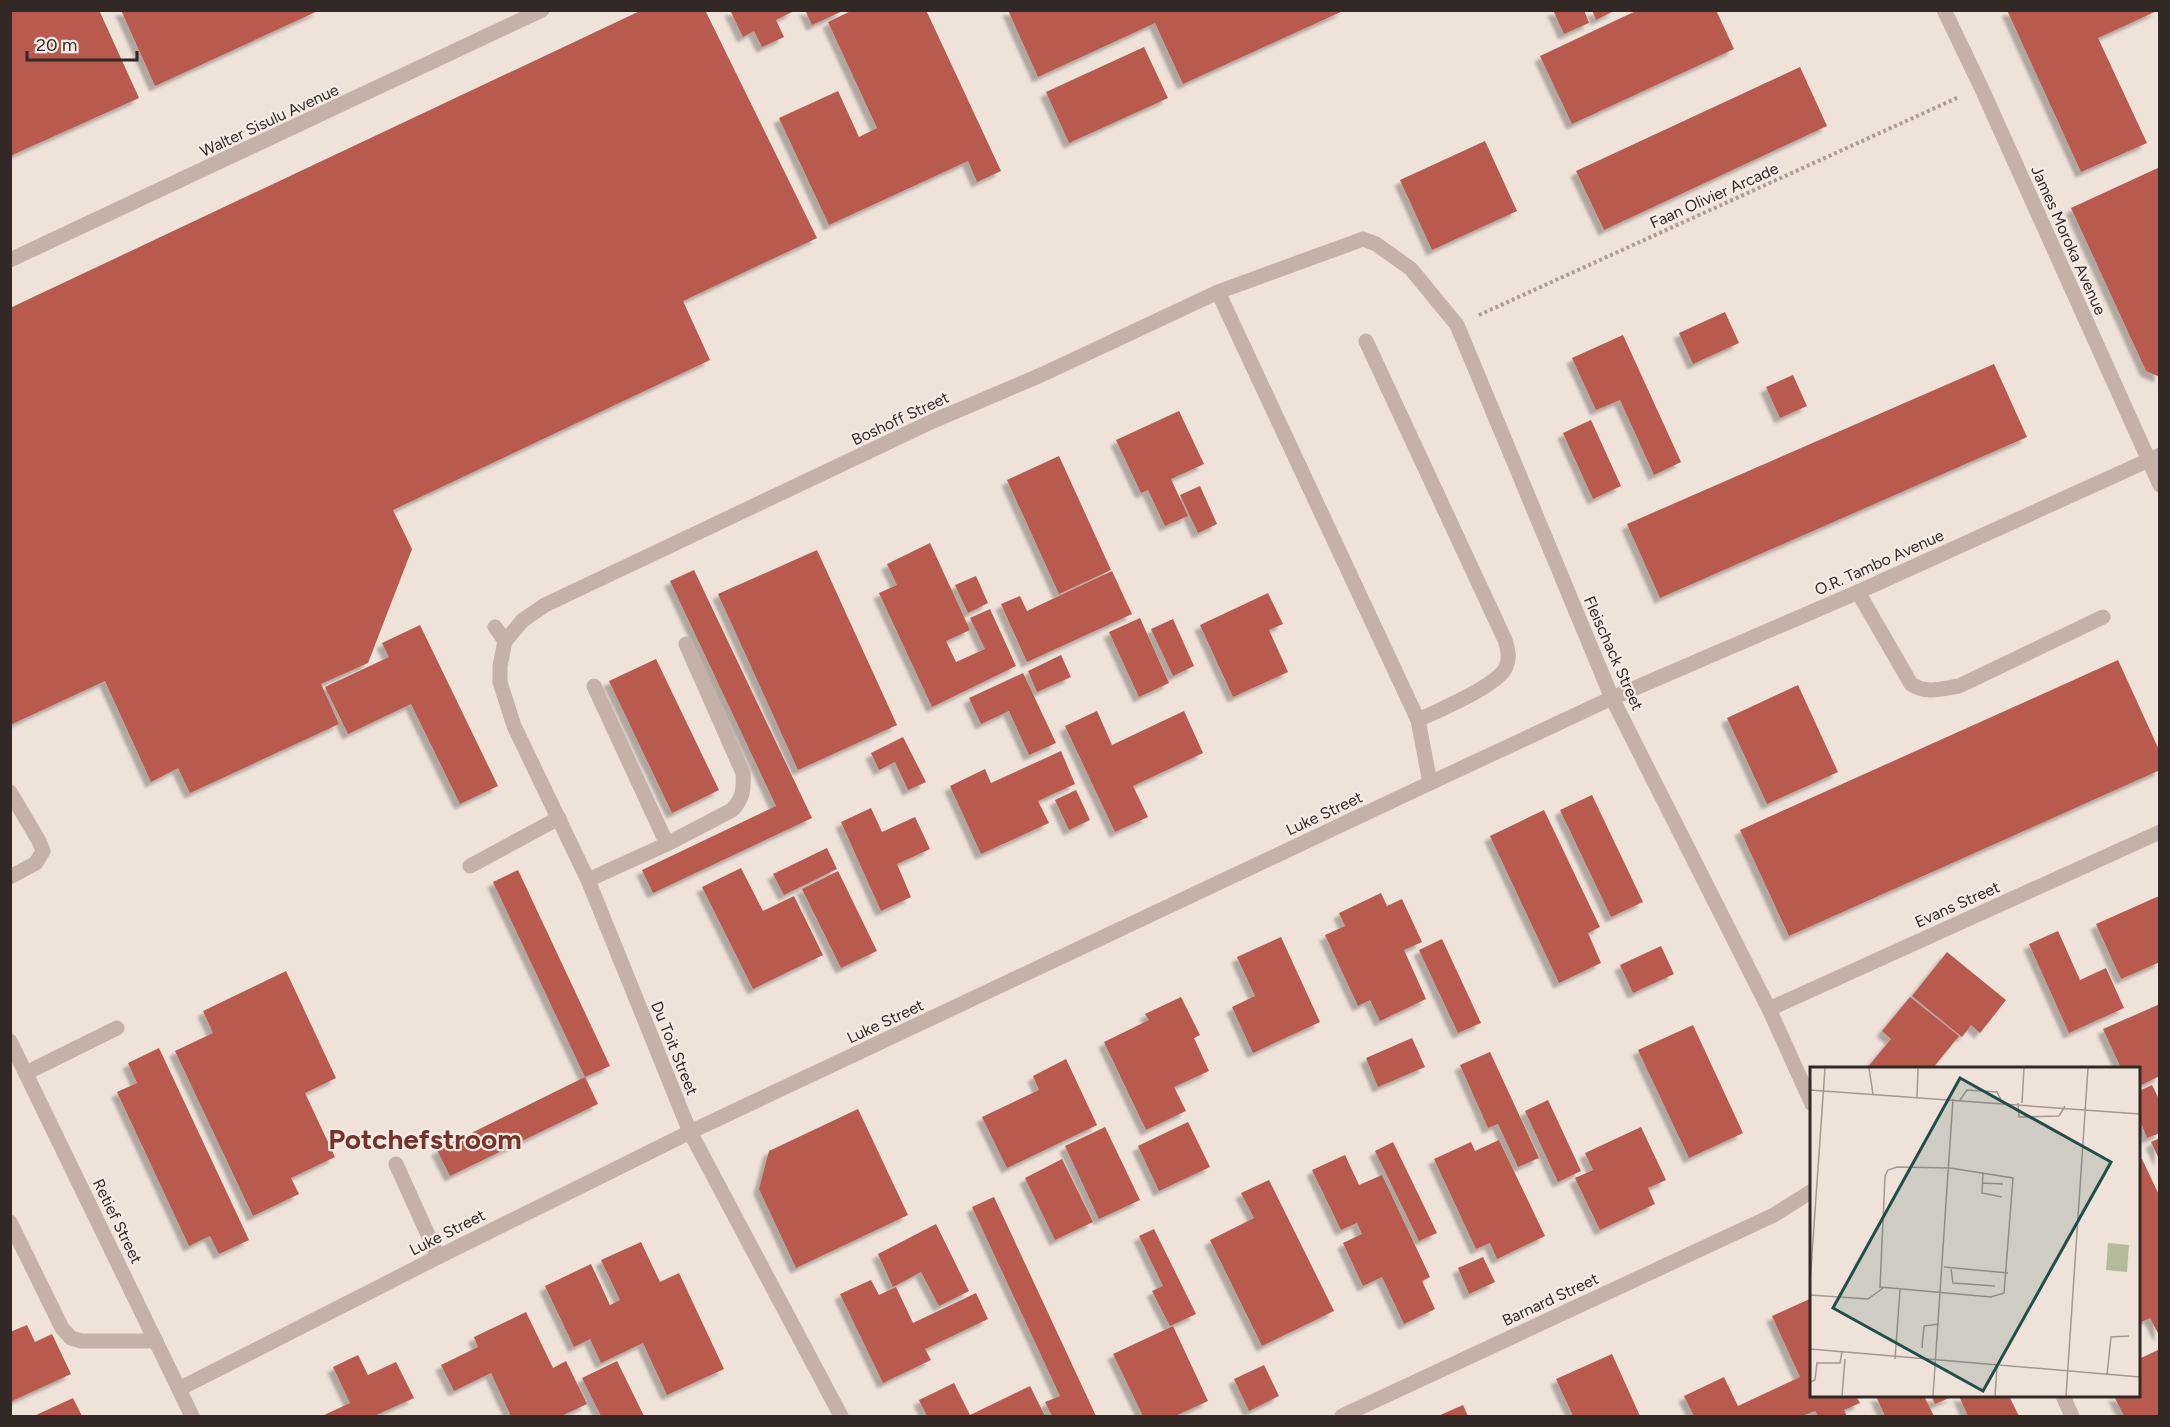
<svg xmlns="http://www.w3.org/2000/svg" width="2170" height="1427" font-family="Figtree,sans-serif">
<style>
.building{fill:#b85a4e;filter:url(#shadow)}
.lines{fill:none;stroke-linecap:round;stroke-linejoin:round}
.path{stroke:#b09b91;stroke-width:4;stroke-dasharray:3 3;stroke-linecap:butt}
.service{stroke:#c4b1a7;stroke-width:15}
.minor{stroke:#c4b1a7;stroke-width:15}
.tertiary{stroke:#c4b1a7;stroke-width:15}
.labels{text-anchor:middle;stroke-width:4.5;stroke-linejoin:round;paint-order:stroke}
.street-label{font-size:16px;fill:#322927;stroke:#f6ece5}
.town-label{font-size:28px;font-weight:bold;fill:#773229;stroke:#f6ece5}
.inset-road{fill:none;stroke:#a39892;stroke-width:1.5}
.view{fill:#214e4b;fill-opacity:0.15;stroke:#214e4b;stroke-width:3}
.inset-edge{fill:none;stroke:#322927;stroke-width:3}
</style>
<defs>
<filter id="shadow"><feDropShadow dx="-5.5" dy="5.5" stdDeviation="1.5" flood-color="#0004"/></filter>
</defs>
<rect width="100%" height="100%" fill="#eee2d9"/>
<g class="building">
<polygon points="10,10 99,10 139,98 10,156"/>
<polygon points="121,10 320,10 155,86"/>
<polygon points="642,10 705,10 817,238 683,301 710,360 393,510 412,549 368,663 321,684 339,724 190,793 178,768 151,782 105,681 10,725 10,308"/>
<polygon points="730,10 796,10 776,20 784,37 762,47 754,31 743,37"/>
<polygon points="805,10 845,10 812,25"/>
<polygon points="853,10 926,10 1001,171 977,182 968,161 829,225 779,118 838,91 859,137 877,128 828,22"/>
<polygon points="1008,10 1345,10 1183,84 1155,23 1038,77"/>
<polygon points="1553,10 1584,10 1589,23 1564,34"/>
<polygon points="1592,10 1616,10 1596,20"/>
<polygon points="1638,10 1716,10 1734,49 1572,124 1540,56"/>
<polygon points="2007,10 2159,10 2098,38 2147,143 2081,172"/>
<polygon points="1144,47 1168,98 1069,143 1046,92"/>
<polygon points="1800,67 1827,126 1604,230 1576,171"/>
<polygon points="1485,141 1517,211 1432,250 1400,180"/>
<polygon points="2160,167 2160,377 2146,371 2071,208"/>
<polygon points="1725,312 1739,343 1693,364 1679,333"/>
<polygon points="1623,335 1681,462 1654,475 1620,400 1596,410 1572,358"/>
<polygon points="1994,364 2027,437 1660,598 1627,524"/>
<polygon points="1793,375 1807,406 1780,418 1766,387"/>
<polygon points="1179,411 1204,464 1171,479 1188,516 1165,526 1148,490 1141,493 1116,440"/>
<polygon points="1591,420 1621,486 1593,499 1563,433"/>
<polygon points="1059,456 1111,570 1059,594 1007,480"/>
<polygon points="1200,486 1217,524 1198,533 1180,495"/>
<polygon points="930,543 970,630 946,641 956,662 985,649 970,618 990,609 1016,666 932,707 879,593 897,585 887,564"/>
<polygon points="817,550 897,725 798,770 718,594"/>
<polygon points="694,570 812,818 653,893 642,870 776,806 670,581"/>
<polygon points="1112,571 1132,614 1027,662 1001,604 1020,596 1027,611"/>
<polygon points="976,576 988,603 968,613 955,585"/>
<polygon points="1268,593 1283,624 1269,630 1288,672 1233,697 1200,625"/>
<polygon points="1140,618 1169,683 1139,697 1109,632"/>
<polygon points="1173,619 1194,666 1173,676 1151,629"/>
<polygon points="420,625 498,786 460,804 411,704 348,734 325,687 389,657 382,643"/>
<polygon points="1061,655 1071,677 1037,692 1028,671"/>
<polygon points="656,659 719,790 672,813 609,681"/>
<polygon points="2118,660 2160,752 2160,770 1789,936 1740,830"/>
<polygon points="1023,673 1056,743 1029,755 1009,711 981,724 969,698"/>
<polygon points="1798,685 1838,772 1767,804 1727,718"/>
<polygon points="1097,711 1112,745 1184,711 1203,753 1133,786 1148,817 1115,832 1065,726"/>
<polygon points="903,737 926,782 908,790 895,762 879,770 871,753"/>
<polygon points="1061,751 1075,784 1038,801 1049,823 981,854 950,786 985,769 991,783"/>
<polygon points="1076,790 1090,820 1069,830 1055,800"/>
<polygon points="1592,795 1643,902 1611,917 1560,810"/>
<polygon points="871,808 882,832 915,817 930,849 897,864 911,897 881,911 841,822"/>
<polygon points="1544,810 1600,927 1588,933 1601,963 1559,983 1490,836"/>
<polygon points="827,848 837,869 784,895 773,874"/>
<polygon points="741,868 763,911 794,896 823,955 753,989 702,887"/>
<polygon points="518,870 610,1066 585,1077 493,882"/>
<polygon points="838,871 877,951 841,968 802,889"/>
<polygon points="1381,893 1387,906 1402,899 1422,942 1404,950 1426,999 1380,1021 1370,1000 1358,1006 1325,935 1345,926 1339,913"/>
<polygon points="2159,896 2160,962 2121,979 2096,924"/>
<polygon points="2058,931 2080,980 2106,968 2124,1008 2069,1033 2029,944"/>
<polygon points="1281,937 1320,1022 1253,1053 1232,1007 1255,996 1237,957"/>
<polygon points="1442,939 1481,1023 1458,1033 1419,950"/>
<polygon points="1661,946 1674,974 1633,993 1620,965"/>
<polygon points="1947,952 2006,1000 1980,1033 1971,1025 1962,1037 1912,996"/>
<polygon points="286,971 336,1078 305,1093 335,1157 291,1178 299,1194 253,1216 175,1051 213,1033 203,1011"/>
<polygon points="1181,997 1200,1035 1194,1038 1209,1071 1174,1087 1186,1111 1146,1130 1104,1042 1149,1020 1145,1014"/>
<polygon points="1910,997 1959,1036 1933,1068 1867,1068 1891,1039 1882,1031"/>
<polygon points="2160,1004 2160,1076 2139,1086 2139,1068 2121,1068 2103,1029"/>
<polygon points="1693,1025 1743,1133 1689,1158 1638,1050"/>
<polygon points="1412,1038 1425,1067 1378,1087 1366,1058"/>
<polygon points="159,1048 249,1240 219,1254 210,1236 189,1246 117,1092 137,1083 128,1063"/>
<polygon points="1490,1052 1539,1158 1518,1167 1498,1124 1488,1128 1460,1065"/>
<polygon points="1066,1059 1097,1125 1007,1168 982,1117 1039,1090 1033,1076"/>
<polygon points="585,1077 598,1104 450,1176 437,1150"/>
<polygon points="2152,1085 2160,1101 2160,1133 2147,1138 2139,1118 2139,1091"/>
<polygon points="1548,1100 1581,1171 1558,1182 1525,1111"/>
<polygon points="858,1109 908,1215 796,1268 759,1189 769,1151"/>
<polygon points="1188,1122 1210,1167 1159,1191 1138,1146"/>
<polygon points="1105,1127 1140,1200 1099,1219 1065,1146"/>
<polygon points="1641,1127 1666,1180 1648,1188 1655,1204 1600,1230 1575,1178 1593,1170 1585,1153"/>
<polygon points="2160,1138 2160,1161 2151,1142"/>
<polygon points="1499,1140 1545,1236 1497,1259 1490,1243 1476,1249 1434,1159 1471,1142 1475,1151"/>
<polygon points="1393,1142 1437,1233 1419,1241 1375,1151"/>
<polygon points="1345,1155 1359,1185 1382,1175 1430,1277 1422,1281 1435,1309 1404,1324 1382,1277 1363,1286 1343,1243 1362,1234 1357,1223 1341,1230 1312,1170"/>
<polygon points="1062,1159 1093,1222 1055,1240 1025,1178"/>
<polygon points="2142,1159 2160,1197 2160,1337 2150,1318 2139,1323 2139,1161"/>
<polygon points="1269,1180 1334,1311 1262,1346 1210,1240 1254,1218 1241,1193"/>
<polygon points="994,1197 1056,1330 1096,1416 1052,1416 1045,1402 1060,1396 972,1207"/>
<polygon points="936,1224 969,1291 939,1306 921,1272 893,1287 878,1254"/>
<polygon points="1154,1229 1196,1314 1170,1326 1152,1291 1163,1286 1139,1236"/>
<polygon points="641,1242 660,1282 679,1273 724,1369 667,1395 643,1343 601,1363 590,1339 574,1347 545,1286 591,1264 610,1305 620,1300 601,1260"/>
<polygon points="1483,1257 1495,1282 1469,1294 1458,1268"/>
<polygon points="871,1280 879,1295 896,1287 913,1323 976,1293 988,1319 925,1349 931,1360 883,1383 840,1294"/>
<polygon points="1812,1298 1812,1396 1856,1396 1860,1403 1844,1410 1847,1416 1818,1416 1815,1411 1802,1416 1694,1416 1684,1396 1724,1377 1738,1406 1800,1377 1772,1316"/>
<polygon points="526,1312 553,1368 566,1361 587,1404 561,1416 511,1416 491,1373 454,1391 441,1365 478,1347 474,1337"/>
<polygon points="27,1325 35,1342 52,1334 71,1374 10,1402 10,1332"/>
<polygon points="1173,1326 1208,1401 1175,1416 1143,1416 1113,1354"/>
<polygon points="2160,1349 2160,1416 2124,1416 2114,1396 2139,1395 2139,1359"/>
<polygon points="1612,1354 1640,1416 1573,1416 1556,1379"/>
<polygon points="358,1355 368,1375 396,1362 414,1398 374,1416 322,1416 350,1403 333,1367"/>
<polygon points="617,1361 644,1416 601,1416 582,1378"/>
<polygon points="1264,1365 1279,1396 1249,1411 1234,1379"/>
<polygon points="954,1383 970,1415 1030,1386 1045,1416 927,1416 919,1400"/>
<polygon points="1876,1396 1924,1396 1934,1416 1885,1416"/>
<polygon points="1931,1396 1954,1396 1935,1404"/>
<polygon points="1959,1396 2009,1396 2019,1416 1968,1416"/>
<polygon points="73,1398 82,1416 34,1416"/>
<polygon points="1463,1405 1468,1416 1438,1416"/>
</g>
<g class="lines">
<polyline class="path" points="1479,315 1959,97"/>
<g class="service">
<polyline points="1218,292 1418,720 1430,783"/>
<path d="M 1366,341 L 1505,640 C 1508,650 1510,658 1506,667 C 1498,686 1437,711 1418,720"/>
<path d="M 1858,592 L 1911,684 C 1926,694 1941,689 1959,686 L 2103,617"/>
<polyline points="495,627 505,641"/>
<polyline points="594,686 667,844"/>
<polyline points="10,792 39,841 43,851 36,863 10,877"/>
<polyline points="470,866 559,818"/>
<path d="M 588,880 L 667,844 L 732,810 C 743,799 744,789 743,773 L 686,644"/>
<polyline points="26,1073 117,1028"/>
<polyline points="396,1164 438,1257"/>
<polyline points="10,1222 62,1328 71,1338 81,1341 156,1341"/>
</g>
<g class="minor">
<polyline points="10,260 542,10"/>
<polyline points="1769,1009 2160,832"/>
<polyline points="179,1389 438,1257 690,1132 1430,783 1612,698 1858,592 2160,455"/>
<polyline points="2063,1396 2072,1416"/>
<polyline points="841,1416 690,1132 588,880 514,726 500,682 500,666 505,641 523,620 545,605 933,421 1041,375 1218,292 1363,239 1376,244 1411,269 1457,325 1612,698 1769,1009 1812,1104"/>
<polyline points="1342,1416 1774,1215 1812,1191"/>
</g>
<g class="tertiary">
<polyline points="1944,10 1981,87 2160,485"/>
<polyline points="10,1041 192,1416"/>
</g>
</g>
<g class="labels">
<g class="street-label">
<text transform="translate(269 120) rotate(-25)" y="6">Walter Sisulu Avenue</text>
<text transform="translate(1714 195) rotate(-24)" y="6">Faan Olivier Arcade</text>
<text transform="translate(2069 240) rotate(66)" y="6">James Moroka Avenue</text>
<text transform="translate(900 418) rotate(-25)" y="6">Boshoff Street</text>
<text transform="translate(1879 562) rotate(-24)" y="6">O.R. Tambo Avenue</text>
<text transform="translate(1614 653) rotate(66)" y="6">Fleischack Street</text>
<text transform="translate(1324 813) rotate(-25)" y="6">Luke Street</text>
<text transform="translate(1957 904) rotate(-24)" y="6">Evans Street</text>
<text transform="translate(885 1021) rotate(-25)" y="6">Luke Street</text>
<text transform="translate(675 1048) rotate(68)" y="6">Du Toit Street</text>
<text transform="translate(118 1221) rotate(64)" y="6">Retief Street</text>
<text transform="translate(447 1232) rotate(-27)" y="6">Luke Street</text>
<text transform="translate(1550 1299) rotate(-25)" y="6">Barnard Street</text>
</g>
<g class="town-label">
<text x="425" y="1149">Potchefstroom</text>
</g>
</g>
<g transform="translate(1810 1067)">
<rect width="330" height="330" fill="#eee2d9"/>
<path d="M 298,176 L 319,178 L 317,205 L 296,203 Z" fill="#b4bb9b"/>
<path class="inset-road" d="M 59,1 L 63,27M 0,23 L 330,47M 107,30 L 108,1M 150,33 L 157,23 L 187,25 L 192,35M 208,36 L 209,50 L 249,49 L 255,39M 212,36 L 214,1M 330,51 L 330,80M 87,100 L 140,101 L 203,111 L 194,226 L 181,230 L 70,220 L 75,109 L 78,103 ZM 173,105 L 172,126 L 192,130M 172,116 L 193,117M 134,200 L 198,206M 141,202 L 143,216 L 185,219M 0,216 L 15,1M 0,228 L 58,232 L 73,221M 112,281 L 114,259 L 129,257M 0,282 L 330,310M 85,292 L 90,223M 297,308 L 301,270 L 319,269M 0,315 L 5,313 L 7,296 L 30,296 L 32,285M 32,329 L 35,292M 123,329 L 143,32M 185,329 L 187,300M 256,329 L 278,1"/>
<path class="view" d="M 150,11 L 301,95 L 173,324 L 23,241 Z"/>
<rect width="330" height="330" class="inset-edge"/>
</g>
<rect width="2170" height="1427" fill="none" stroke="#322927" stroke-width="24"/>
<path d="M27 51v9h110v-9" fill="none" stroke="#322927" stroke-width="3"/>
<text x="36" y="51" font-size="18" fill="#322927" stroke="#f6ece5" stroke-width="4.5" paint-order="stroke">20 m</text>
</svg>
